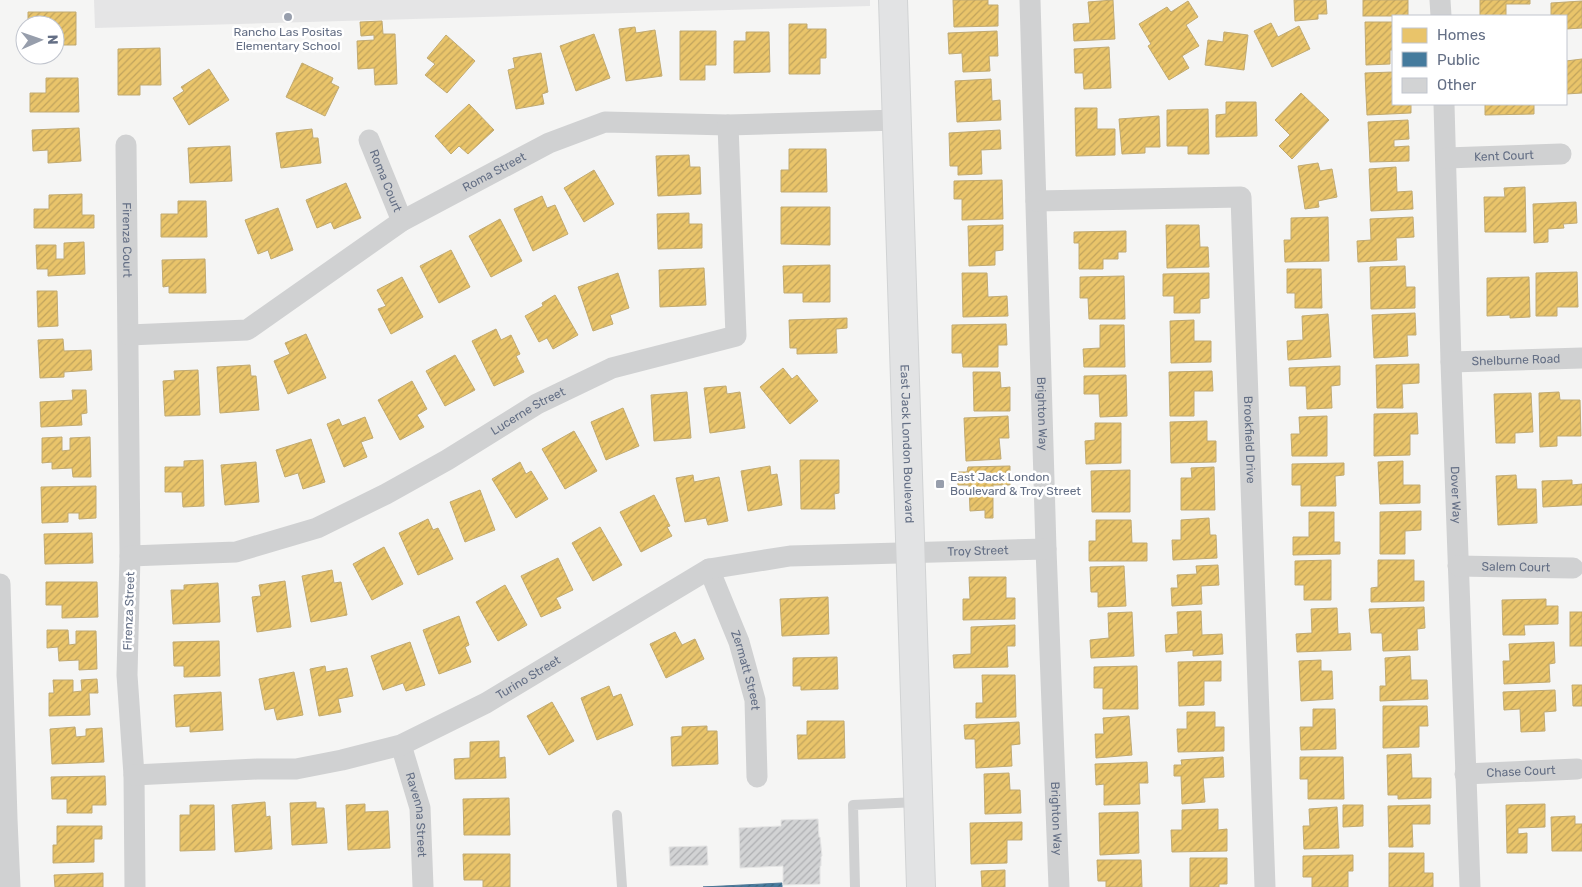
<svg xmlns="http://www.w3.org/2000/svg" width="1582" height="887" font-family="Rubik,sans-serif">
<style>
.built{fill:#e5e5e6}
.homes{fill:url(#homes-hatch);stroke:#c1aa72}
.public{fill:url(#public-hatch);stroke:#4e7796}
.building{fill:url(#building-hatch);stroke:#e4e4e4}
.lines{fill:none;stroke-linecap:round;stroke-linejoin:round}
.secondary-casing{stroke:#d1d3d4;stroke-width:30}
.service{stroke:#d0d1d2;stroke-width:10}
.minor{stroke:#d0d1d2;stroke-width:21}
.secondary{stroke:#e2e3e4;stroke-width:28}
.poi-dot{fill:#979eac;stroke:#fff;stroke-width:2}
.labels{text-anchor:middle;stroke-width:5;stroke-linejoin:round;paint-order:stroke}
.poi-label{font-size:12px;fill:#646f85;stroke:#fff}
.street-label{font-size:12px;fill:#646f85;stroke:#fff}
</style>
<defs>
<pattern id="homes-hatch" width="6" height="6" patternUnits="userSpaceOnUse" patternTransform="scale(1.25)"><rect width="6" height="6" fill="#e9c46a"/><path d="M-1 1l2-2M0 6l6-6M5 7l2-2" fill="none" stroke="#c0a35d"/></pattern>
<pattern id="public-hatch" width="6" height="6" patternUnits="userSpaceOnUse" patternTransform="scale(1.25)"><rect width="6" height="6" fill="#457b9d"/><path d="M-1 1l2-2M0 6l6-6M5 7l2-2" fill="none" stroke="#3b6480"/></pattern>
<pattern id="building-hatch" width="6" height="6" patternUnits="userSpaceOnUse" patternTransform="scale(1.25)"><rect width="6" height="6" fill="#d2d3d4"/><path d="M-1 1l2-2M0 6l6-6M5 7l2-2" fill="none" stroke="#aeafb2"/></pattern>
</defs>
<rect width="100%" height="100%" fill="#f5f5f4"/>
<polygon class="built" points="94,0 870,0 870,6 95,28"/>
<g class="homes">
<polygon points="953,0 988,0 988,5 998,5 998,26 954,27"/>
<polygon points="1113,0 1115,39 1074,41 1073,24 1090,23 1088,2"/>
<polygon points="1294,0 1326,0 1327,14 1318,14 1318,19 1295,21"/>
<rect x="1363" y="0" width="45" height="16"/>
<polygon points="1480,0 1530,0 1530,4 1506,4 1506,16 1480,16"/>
<polygon points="1188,1 1198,17 1186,25 1199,46 1182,56 1189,68 1169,80 1148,46 1151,44 1139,24 1167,7 1171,12"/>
<polygon points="1582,1 1582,28 1566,29 1566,16 1551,16 1551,3"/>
<polygon points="28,12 76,12 76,45 55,45 55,25 28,25"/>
<polygon points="382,21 383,34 395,34 397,84 375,85 374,68 358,69 357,41 374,40 374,35 361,36 360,22"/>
<polygon points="1365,22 1393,22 1393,50 1390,50 1390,64 1366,65"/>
<polygon points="1271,23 1278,37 1299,26 1310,49 1272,67 1254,31"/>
<polygon points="789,24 807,24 807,29 826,29 826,58 820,58 820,74 789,74"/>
<polygon points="635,27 636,33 655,30 662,76 626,81 619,29"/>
<polygon points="680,31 716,31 716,65 705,65 705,80 680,80"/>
<polygon points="997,31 998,56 989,56 990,71 963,72 962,53 949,54 948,33"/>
<polygon points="746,32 769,32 770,72 734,73 734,41 746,41"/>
<polygon points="1224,32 1248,35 1244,70 1205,65 1208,40 1223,42"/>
<polygon points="594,34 610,78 576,91 560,46"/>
<polygon points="446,35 475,61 447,93 425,75 435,64 427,58"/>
<polygon points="1109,47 1111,88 1084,89 1083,73 1075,73 1074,49"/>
<polygon points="160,48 161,85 140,85 140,95 118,95 118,49"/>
<polygon points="541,53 548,92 542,94 544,104 516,109 508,70 515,68 513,58"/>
<polygon points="1582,59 1582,93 1566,94 1566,61"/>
<polygon points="302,63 333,78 331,83 339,87 325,116 286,97"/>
<polygon points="209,69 229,100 189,125 173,98 184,91 181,87"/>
<polygon points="1393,72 1393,104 1411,104 1411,113 1367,115 1365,73"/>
<polygon points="46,78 78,78 79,112 30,112 30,93 46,93"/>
<polygon points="991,79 992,101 1000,100 1001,120 957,122 955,81"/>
<polygon points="1301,93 1329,120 1292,159 1279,146 1290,135 1275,120"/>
<polygon points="1226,102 1256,102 1257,136 1216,137 1216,115 1226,114"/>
<polygon points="469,104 494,130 468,154 459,146 451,154 435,136"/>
<polygon points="1485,104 1534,104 1534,114 1485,115"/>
<polygon points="1075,108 1097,108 1097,129 1115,129 1115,155 1076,156"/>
<polygon points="1208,109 1209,154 1188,154 1188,146 1167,146 1167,110"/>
<polygon points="1159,116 1160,147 1145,147 1145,153 1122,154 1119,119"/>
<polygon points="1408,120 1409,139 1394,140 1394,147 1409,146 1409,161 1370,162 1368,122"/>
<polygon points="79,128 81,161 48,163 48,150 33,151 32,130"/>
<polygon points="312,129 313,138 318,138 321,163 281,168 276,133"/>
<polygon points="1000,130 1001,149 981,150 982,174 958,175 958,166 950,166 949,133"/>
<polygon points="230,146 232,181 190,183 188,148"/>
<polygon points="789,149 826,149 827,192 781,192 781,170 789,170"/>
<polygon points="689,155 690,167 700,167 701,194 658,196 656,156"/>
<polygon points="1318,163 1320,171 1332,169 1337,197 1318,201 1319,207 1305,209 1298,166"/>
<polygon points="1396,167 1397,192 1412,191 1413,209 1371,211 1369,169"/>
<polygon points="594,170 614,204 584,222 564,188"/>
<polygon points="1002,180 1003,219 962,220 962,199 954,199 954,181"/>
<polygon points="346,183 361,218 334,229 331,222 317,228 306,200"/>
<polygon points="1525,187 1526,232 1485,232 1484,197 1505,197 1504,188"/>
<polygon points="82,194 82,215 94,215 94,228 34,228 34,209 49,209 49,195"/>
<polygon points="542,196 547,208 555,205 568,234 533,251 514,209"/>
<polygon points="178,201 206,201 207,237 161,237 161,214 178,214"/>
<polygon points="1576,202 1577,223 1563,224 1564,228 1548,229 1548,242 1534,243 1533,204"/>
<polygon points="781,207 830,207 830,245 781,244"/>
<polygon points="278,208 293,250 271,259 268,250 258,254 245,220"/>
<polygon points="689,213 689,224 702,224 702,248 658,249 657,214"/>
<polygon points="1328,217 1329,261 1285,262 1284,240 1291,240 1291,218"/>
<polygon points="1413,217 1414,237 1396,238 1397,260 1358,262 1357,241 1371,240 1370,219"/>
<polygon points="500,219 522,261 491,277 469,236"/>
<polygon points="1003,225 1003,250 995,251 995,265 969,266 968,226"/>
<polygon points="1166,225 1199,225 1200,247 1208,247 1209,267 1167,268"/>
<polygon points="1126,231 1126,252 1118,252 1118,259 1103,259 1103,269 1079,269 1079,243 1074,243 1074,232"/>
<polygon points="84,242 85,274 48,276 48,269 37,269 36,245 56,245 56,259 64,259 64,243"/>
<polygon points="451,250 470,287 439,303 420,266"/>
<polygon points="205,259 206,293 169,293 169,286 163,287 162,260"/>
<polygon points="830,265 830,302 803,302 803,293 784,293 783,266"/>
<polygon points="1405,266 1406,287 1415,287 1415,308 1371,309 1370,267"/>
<polygon points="704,268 706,305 660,307 659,270"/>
<polygon points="1287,269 1321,269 1322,308 1295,308 1295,293 1287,293"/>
<polygon points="1577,272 1578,307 1557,307 1557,316 1536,316 1536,273"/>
<polygon points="618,273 629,308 610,315 613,324 593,331 578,287"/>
<polygon points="962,273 987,273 988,297 1007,296 1008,316 963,317"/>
<polygon points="1209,273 1209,298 1200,299 1200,313 1174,313 1174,296 1163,296 1163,274"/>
<polygon points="1124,276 1125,319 1089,319 1088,298 1080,298 1080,277"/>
<polygon points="402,277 423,317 391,334 378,309 386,306 377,290"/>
<polygon points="1529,277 1530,317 1510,318 1510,315 1487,316 1487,278"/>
<polygon points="37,291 57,291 58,326 38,327"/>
<polygon points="555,295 578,335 553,349 547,338 539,342 525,316 543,306 542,303"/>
<polygon points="1415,313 1416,335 1407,335 1408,356 1374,358 1372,315"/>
<polygon points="1328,314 1331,357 1288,360 1287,341 1303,340 1302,316"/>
<polygon points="847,318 847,328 836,329 837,353 797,354 797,348 790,348 789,320"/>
<polygon points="1194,320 1194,341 1211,341 1211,362 1171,363 1170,321"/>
<polygon points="1006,324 1007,345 998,345 998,367 963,367 962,353 952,353 952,325"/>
<polygon points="1100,325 1124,325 1125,367 1084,367 1083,349 1100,348"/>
<polygon points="496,329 501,340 511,335 520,354 516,356 524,372 494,386 472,341"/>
<polygon points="306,334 326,378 288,394 274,361 290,354 285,343"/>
<polygon points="63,339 64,351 91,350 92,370 64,372 64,377 40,378 38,340"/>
<polygon points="455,355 475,390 445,406 426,371"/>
<polygon points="1419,364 1419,383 1402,384 1403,408 1377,408 1376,365"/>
<polygon points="250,365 251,376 256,376 259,410 220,413 217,367"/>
<polygon points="1340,366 1340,385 1331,386 1332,408 1307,409 1306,386 1290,386 1289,368"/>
<polygon points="783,368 792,379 797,375 818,401 790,424 760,387"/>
<polygon points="198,370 200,415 165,416 163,381 175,380 174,371"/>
<polygon points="1212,371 1213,391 1194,391 1194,416 1170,416 1169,372"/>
<polygon points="973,372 1000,372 1001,388 1010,387 1010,411 974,411"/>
<polygon points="1126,375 1127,416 1100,417 1099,394 1084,394 1084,376"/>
<polygon points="412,381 427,409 417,415 424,427 400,440 378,400"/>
<polygon points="726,386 727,394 740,392 745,428 710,433 704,388"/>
<polygon points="72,390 86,390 87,413 81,414 82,425 41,427 40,402 73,400"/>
<polygon points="687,392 691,438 654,441 651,395"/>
<polygon points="1559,392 1560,400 1580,400 1581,436 1557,436 1557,446 1540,447 1539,393"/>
<polygon points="1531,393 1533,432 1515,433 1515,443 1496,443 1494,394"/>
<polygon points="623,408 639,446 606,460 591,422"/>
<polygon points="1417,413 1418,434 1410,434 1410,455 1374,456 1374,414"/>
<polygon points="1008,416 1009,438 999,438 1001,459 966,461 964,418"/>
<polygon points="1327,416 1327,456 1292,456 1291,434 1300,434 1299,417"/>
<polygon points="365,417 373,438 361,442 367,457 344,467 327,424 339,419 342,426"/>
<polygon points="1207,421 1207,441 1216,441 1216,462 1171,463 1170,422"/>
<polygon points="1095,423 1121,423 1121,463 1086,464 1085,441 1095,440"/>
<polygon points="574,431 597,471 565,489 542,449"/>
<polygon points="62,437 62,451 70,450 70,438 90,437 91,477 73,477 72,468 52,469 52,462 42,463 42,438"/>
<polygon points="311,439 325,482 303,489 298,473 285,477 276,450"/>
<polygon points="203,460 204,506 183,507 182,492 165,492 165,467 184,467 184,461"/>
<polygon points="800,460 839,460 839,493 834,494 835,509 801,509"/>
<polygon points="1403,461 1403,485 1420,485 1420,503 1380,504 1378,462"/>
<polygon points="256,462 259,502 225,505 221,465"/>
<polygon points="520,462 526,474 531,471 548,499 516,518 492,479"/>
<polygon points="1344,463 1344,475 1335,476 1336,506 1301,506 1301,485 1292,485 1292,464"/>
<polygon points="770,466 771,475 777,474 782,505 748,511 741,471"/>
<polygon points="1010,466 1010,485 993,485 993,518 985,518 985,510 970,511 969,485 958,485 957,472 967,472 968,467"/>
<polygon points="1214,467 1215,510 1181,510 1181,478 1192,478 1191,468"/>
<polygon points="1130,470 1130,512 1092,512 1091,471"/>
<polygon points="693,475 694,482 719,477 728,521 708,525 706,518 685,522 676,478"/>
<polygon points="1516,475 1517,489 1536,489 1537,523 1498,525 1496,476"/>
<polygon points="1572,480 1572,485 1582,484 1582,505 1543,507 1542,481"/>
<polygon points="96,486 96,518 79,519 79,513 68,513 68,522 42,523 41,487"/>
<polygon points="480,490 495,530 465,542 450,502"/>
<polygon points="654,495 670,526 667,527 672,536 641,552 620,512"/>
<polygon points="1421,511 1421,530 1405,531 1405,554 1380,554 1380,512"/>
<polygon points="1309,512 1334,512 1334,542 1340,542 1340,554 1293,555 1293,537 1309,537"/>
<polygon points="1209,518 1210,535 1216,535 1217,558 1173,560 1172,540 1181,540 1181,520"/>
<polygon points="428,519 433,530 438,528 453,559 418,575 399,533"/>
<polygon points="1096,520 1131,520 1132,543 1147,543 1147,561 1089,561 1089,541 1096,541"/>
<polygon points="600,527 622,565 593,581 572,543"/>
<polygon points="92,533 93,563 45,564 44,534"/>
<polygon points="384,547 403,584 372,600 353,564"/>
<polygon points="558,558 573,590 556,598 561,608 541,617 521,576"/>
<polygon points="1331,560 1331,600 1304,600 1304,585 1295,585 1295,561"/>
<polygon points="1378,560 1414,560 1414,581 1424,581 1424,601 1371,602 1371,588 1378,587"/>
<polygon points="1218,565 1219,585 1201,586 1202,604 1172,606 1171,588 1178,588 1177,575 1197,574 1196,566"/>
<polygon points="1124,566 1126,606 1098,607 1098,592 1091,592 1090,567"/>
<polygon points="332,570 334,583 341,582 347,615 311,622 302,576"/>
<polygon points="969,577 1006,577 1006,598 1015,598 1015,619 963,620 963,599 970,599"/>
<polygon points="285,581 291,627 257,632 252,597 261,596 259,585"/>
<polygon points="46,582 97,582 98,617 62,618 62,605 46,605"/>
<polygon points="218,583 220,622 173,624 171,590 184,590 184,585"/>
<polygon points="505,585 527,625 498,641 476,602"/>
<polygon points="828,597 829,634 782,636 780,599"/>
<polygon points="1546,599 1546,606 1558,606 1558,624 1524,625 1525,635 1503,635 1502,600"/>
<polygon points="1424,607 1425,628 1417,629 1418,650 1383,651 1382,633 1371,633 1369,609"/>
<polygon points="1337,608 1338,634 1350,633 1351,650 1297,652 1296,634 1312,633 1311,609"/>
<polygon points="1201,611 1202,635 1222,634 1223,654 1193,656 1193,650 1166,652 1165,635 1178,634 1177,612"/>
<polygon points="1132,612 1134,656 1091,658 1090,640 1109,638 1108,613"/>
<rect x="1570" y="612" width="12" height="34"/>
<polygon points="459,616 469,645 465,647 471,662 439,674 423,630"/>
<polygon points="1015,625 1015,646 1007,646 1008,667 954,668 953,655 971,654 971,627"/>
<polygon points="47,630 68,630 69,645 76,644 76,631 96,631 97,669 79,670 79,660 59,661 58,647 47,648"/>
<polygon points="675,632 682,645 695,639 704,659 666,678 650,644"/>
<polygon points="219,641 220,676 184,677 184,666 174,666 173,642"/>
<polygon points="410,642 425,685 406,691 403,683 383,690 371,656"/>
<polygon points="1554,642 1555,663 1549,664 1550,682 1504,684 1503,661 1510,661 1509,644"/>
<polygon points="1410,656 1411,680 1427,680 1428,699 1380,701 1380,686 1386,686 1385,658"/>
<polygon points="837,657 838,689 801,690 801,686 793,686 793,658"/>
<polygon points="1321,660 1321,671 1332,671 1333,699 1301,701 1299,661"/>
<polygon points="1221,661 1221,681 1204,681 1204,705 1179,706 1178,662"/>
<polygon points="325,666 326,672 347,668 353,696 338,699 341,712 319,716 310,669"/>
<polygon points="1137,666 1138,709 1103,709 1103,688 1094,688 1094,667"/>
<polygon points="294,672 303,715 277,720 274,708 265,710 259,679"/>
<polygon points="982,675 1015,675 1016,717 976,718 976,703 983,703"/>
<polygon points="97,679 98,693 89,693 90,715 49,716 49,693 54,693 53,680 73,680 73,692 82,691 81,680"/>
<polygon points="1572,685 1582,685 1582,706 1573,706"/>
<polygon points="609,686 613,697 621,694 633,725 597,740 581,698"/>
<polygon points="1555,690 1556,711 1544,712 1545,731 1521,732 1520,709 1504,710 1503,692"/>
<polygon points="221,692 223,730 190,732 190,726 176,727 174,695"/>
<polygon points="552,702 574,741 549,755 527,716"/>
<polygon points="1383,706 1427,706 1428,726 1419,726 1419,747 1383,748"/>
<polygon points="1313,709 1335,709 1336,749 1301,750 1300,727 1313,727"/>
<polygon points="1187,712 1215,712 1215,727 1224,727 1224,751 1178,752 1177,729 1187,729"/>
<polygon points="1129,716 1132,755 1096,758 1095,734 1104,734 1103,718"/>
<polygon points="807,721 844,721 845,758 798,759 797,735 807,735"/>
<polygon points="1019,722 1020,744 1011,745 1012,766 976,768 975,739 965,739 964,725"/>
<polygon points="707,726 707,731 717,731 718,764 672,766 671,737 682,736 682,727"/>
<polygon points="75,727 76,737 86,736 86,729 102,728 104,762 52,764 50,729"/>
<polygon points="499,741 499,758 505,757 506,778 455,779 454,759 470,758 470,742"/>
<polygon points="1411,754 1412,778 1431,778 1431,798 1398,799 1398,795 1388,795 1387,755"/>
<polygon points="1223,757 1224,777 1203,778 1205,802 1182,804 1181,776 1174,776 1174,765 1182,765 1181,760"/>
<polygon points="1300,757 1343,757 1344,799 1308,799 1308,779 1300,779"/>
<polygon points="1147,762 1148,783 1139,783 1140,804 1104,805 1104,784 1096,785 1095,764"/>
<polygon points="1009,773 1010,790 1020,790 1021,813 985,814 984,774"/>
<polygon points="105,776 106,805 92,805 92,813 67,813 67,799 52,799 51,777"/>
<polygon points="509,798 510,835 464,835 463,799"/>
<polygon points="265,802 266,817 270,816 272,849 235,852 232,805"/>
<polygon points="316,802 316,808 324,808 327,843 292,845 290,803"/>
<polygon points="365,804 365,812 388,811 390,848 348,850 346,805"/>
<polygon points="1545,804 1545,827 1518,828 1518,834 1527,833 1527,853 1507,853 1506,805"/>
<polygon points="190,805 214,805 215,850 180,851 180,815 190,815"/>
<polygon points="1343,805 1363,805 1363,826 1343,827"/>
<polygon points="1430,805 1430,824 1412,824 1413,847 1389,847 1388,806"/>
<polygon points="1337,807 1339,848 1304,849 1303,826 1310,826 1309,809"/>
<polygon points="1218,809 1218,830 1227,829 1227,851 1172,852 1171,830 1182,830 1182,810"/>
<polygon points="1138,812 1139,853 1100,855 1099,813"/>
<polygon points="1575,816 1575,824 1582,824 1582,851 1552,851 1551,817"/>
<polygon points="1022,822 1022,840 1007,840 1007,863 971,864 970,823"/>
<polygon points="57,826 102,826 102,839 94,839 94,862 53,863 53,845 57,845"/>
<polygon points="1389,853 1424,853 1424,873 1433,873 1433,887 1389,887"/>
<polygon points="463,854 510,854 510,887 483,887 483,880 464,880"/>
<polygon points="1353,855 1353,871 1348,871 1348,887 1312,887 1312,877 1303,877 1303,856"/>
<polygon points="1190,858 1227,858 1227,884 1219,884 1219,887 1190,887"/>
<polygon points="1097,860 1141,860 1142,887 1106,887 1106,881 1098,881"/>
<polygon points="1005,870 1005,887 982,887 981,871"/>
<polygon points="103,873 103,887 55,887 54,875"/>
</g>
<polygon class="public" points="782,883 782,887 703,887"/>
<g class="building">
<polygon points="818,819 819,837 820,837 822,856 821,857 821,866 820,866 820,884 783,885 783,866 740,868 739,828 781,826 781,820"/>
<polygon points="707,846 708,865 670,866 669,847"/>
</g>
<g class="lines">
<g class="secondary-casing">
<g id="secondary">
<path id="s15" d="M 893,0 L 921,887"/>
</g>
</g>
<g class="service">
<polyline points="617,815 622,887"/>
<polyline points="855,887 853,805 917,802"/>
</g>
<g class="minor">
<path id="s1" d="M 1030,0 L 1046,549 L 1059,887"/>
<polyline points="1440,0 1441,16"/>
<path id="s2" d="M 1444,104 L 1451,362 L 1470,887"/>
<path id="s3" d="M 369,140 L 402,221"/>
<path id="s4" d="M 126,145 L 130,556 L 127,675 L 134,775 L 135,887"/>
<path id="s5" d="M 1446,158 L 1561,154"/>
<path id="s6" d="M 1036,201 L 1241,197 L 1265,887"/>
<path id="s7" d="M 129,335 L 247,330 L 402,221 L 549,143 L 605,122 L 728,125 L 897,120"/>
<path id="s8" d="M 1451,362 L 1582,358"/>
<path id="s9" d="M 130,556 L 236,552 L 317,528 L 386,494 L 447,460 L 537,404 L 612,368 L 736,336 L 728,125"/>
<path id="s10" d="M 1458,566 L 1573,568"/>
<path id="s11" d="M 709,569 L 739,642 L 755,700 L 757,777"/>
<polyline points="0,584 7,819 10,887"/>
<path id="s12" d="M 401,745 L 420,808 L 423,887"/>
<path id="s13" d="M 1465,774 L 1577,769"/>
<path id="s14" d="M 134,775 L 257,769 L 296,769 L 342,760 L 401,745 L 486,703 L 709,569 L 790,556 L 1046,549"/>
</g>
<use href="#secondary" class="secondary"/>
</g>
<g class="poi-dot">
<circle cx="288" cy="17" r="5"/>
<rect x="935" y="479" width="10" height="10" rx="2.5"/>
</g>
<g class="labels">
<g class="poi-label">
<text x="288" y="36">Rancho Las Positas<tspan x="288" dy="14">Elementary School</tspan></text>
<text x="950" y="481" text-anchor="start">East Jack London<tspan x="950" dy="14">Boulevard &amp; Troy Street</tspan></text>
</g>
<g class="street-label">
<text dy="4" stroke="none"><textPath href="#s5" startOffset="58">Kent Court</textPath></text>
<text dy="4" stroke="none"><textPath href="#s7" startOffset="412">Roma Street</textPath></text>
<text dy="4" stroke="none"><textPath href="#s3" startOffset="44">Roma Court</textPath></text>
<text dy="4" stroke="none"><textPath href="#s4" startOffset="95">Firenza Court</textPath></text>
<text dy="4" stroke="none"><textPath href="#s8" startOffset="65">Shelburne Road</textPath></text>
<text dy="4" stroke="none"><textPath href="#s9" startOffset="432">Lucerne Street</textPath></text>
<text dy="4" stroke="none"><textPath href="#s1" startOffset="414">Brighton Way</textPath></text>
<text dy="4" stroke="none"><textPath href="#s6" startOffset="448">Brookfield Drive</textPath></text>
<text dy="4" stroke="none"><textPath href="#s15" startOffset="444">East Jack London Boulevard</textPath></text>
<text dy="4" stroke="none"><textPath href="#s2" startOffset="391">Dover Way</textPath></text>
<text dy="4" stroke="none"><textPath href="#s14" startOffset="895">Troy Street</textPath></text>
<text dy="4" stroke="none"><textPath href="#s10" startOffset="58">Salem Court</textPath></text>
<text transform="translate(129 611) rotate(-88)" y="4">Firenza Street</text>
<text dy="4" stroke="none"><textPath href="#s11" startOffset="108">Zermatt Street</textPath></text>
<text dy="4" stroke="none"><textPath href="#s14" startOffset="414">Turino Street</textPath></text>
<text dy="4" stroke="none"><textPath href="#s13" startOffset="56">Chase Court</textPath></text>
<text dy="4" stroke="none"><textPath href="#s12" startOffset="72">Ravenna Street</textPath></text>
<text dy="4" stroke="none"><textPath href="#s1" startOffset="819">Brighton Way</textPath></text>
</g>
</g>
<rect x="1392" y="15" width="175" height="90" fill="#ffffff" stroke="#c1c5ce"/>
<rect x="1402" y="28" width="25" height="15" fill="#e9c46a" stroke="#c1c5ce"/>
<text x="1437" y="40" font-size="15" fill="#646f85">Homes</text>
<rect x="1402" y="52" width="25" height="15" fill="#457b9d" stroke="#c1c5ce"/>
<text x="1437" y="65" font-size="15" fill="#646f85">Public</text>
<rect x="1402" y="78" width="25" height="15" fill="#d2d3d4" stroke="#c1c5ce"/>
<text x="1437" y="90" font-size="15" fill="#646f85">Other</text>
<g transform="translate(40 40) rotate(88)"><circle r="24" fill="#ffffff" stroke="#c1c5ce"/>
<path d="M0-4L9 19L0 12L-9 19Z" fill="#979eac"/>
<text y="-8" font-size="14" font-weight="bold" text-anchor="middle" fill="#646f85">N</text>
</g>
</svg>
